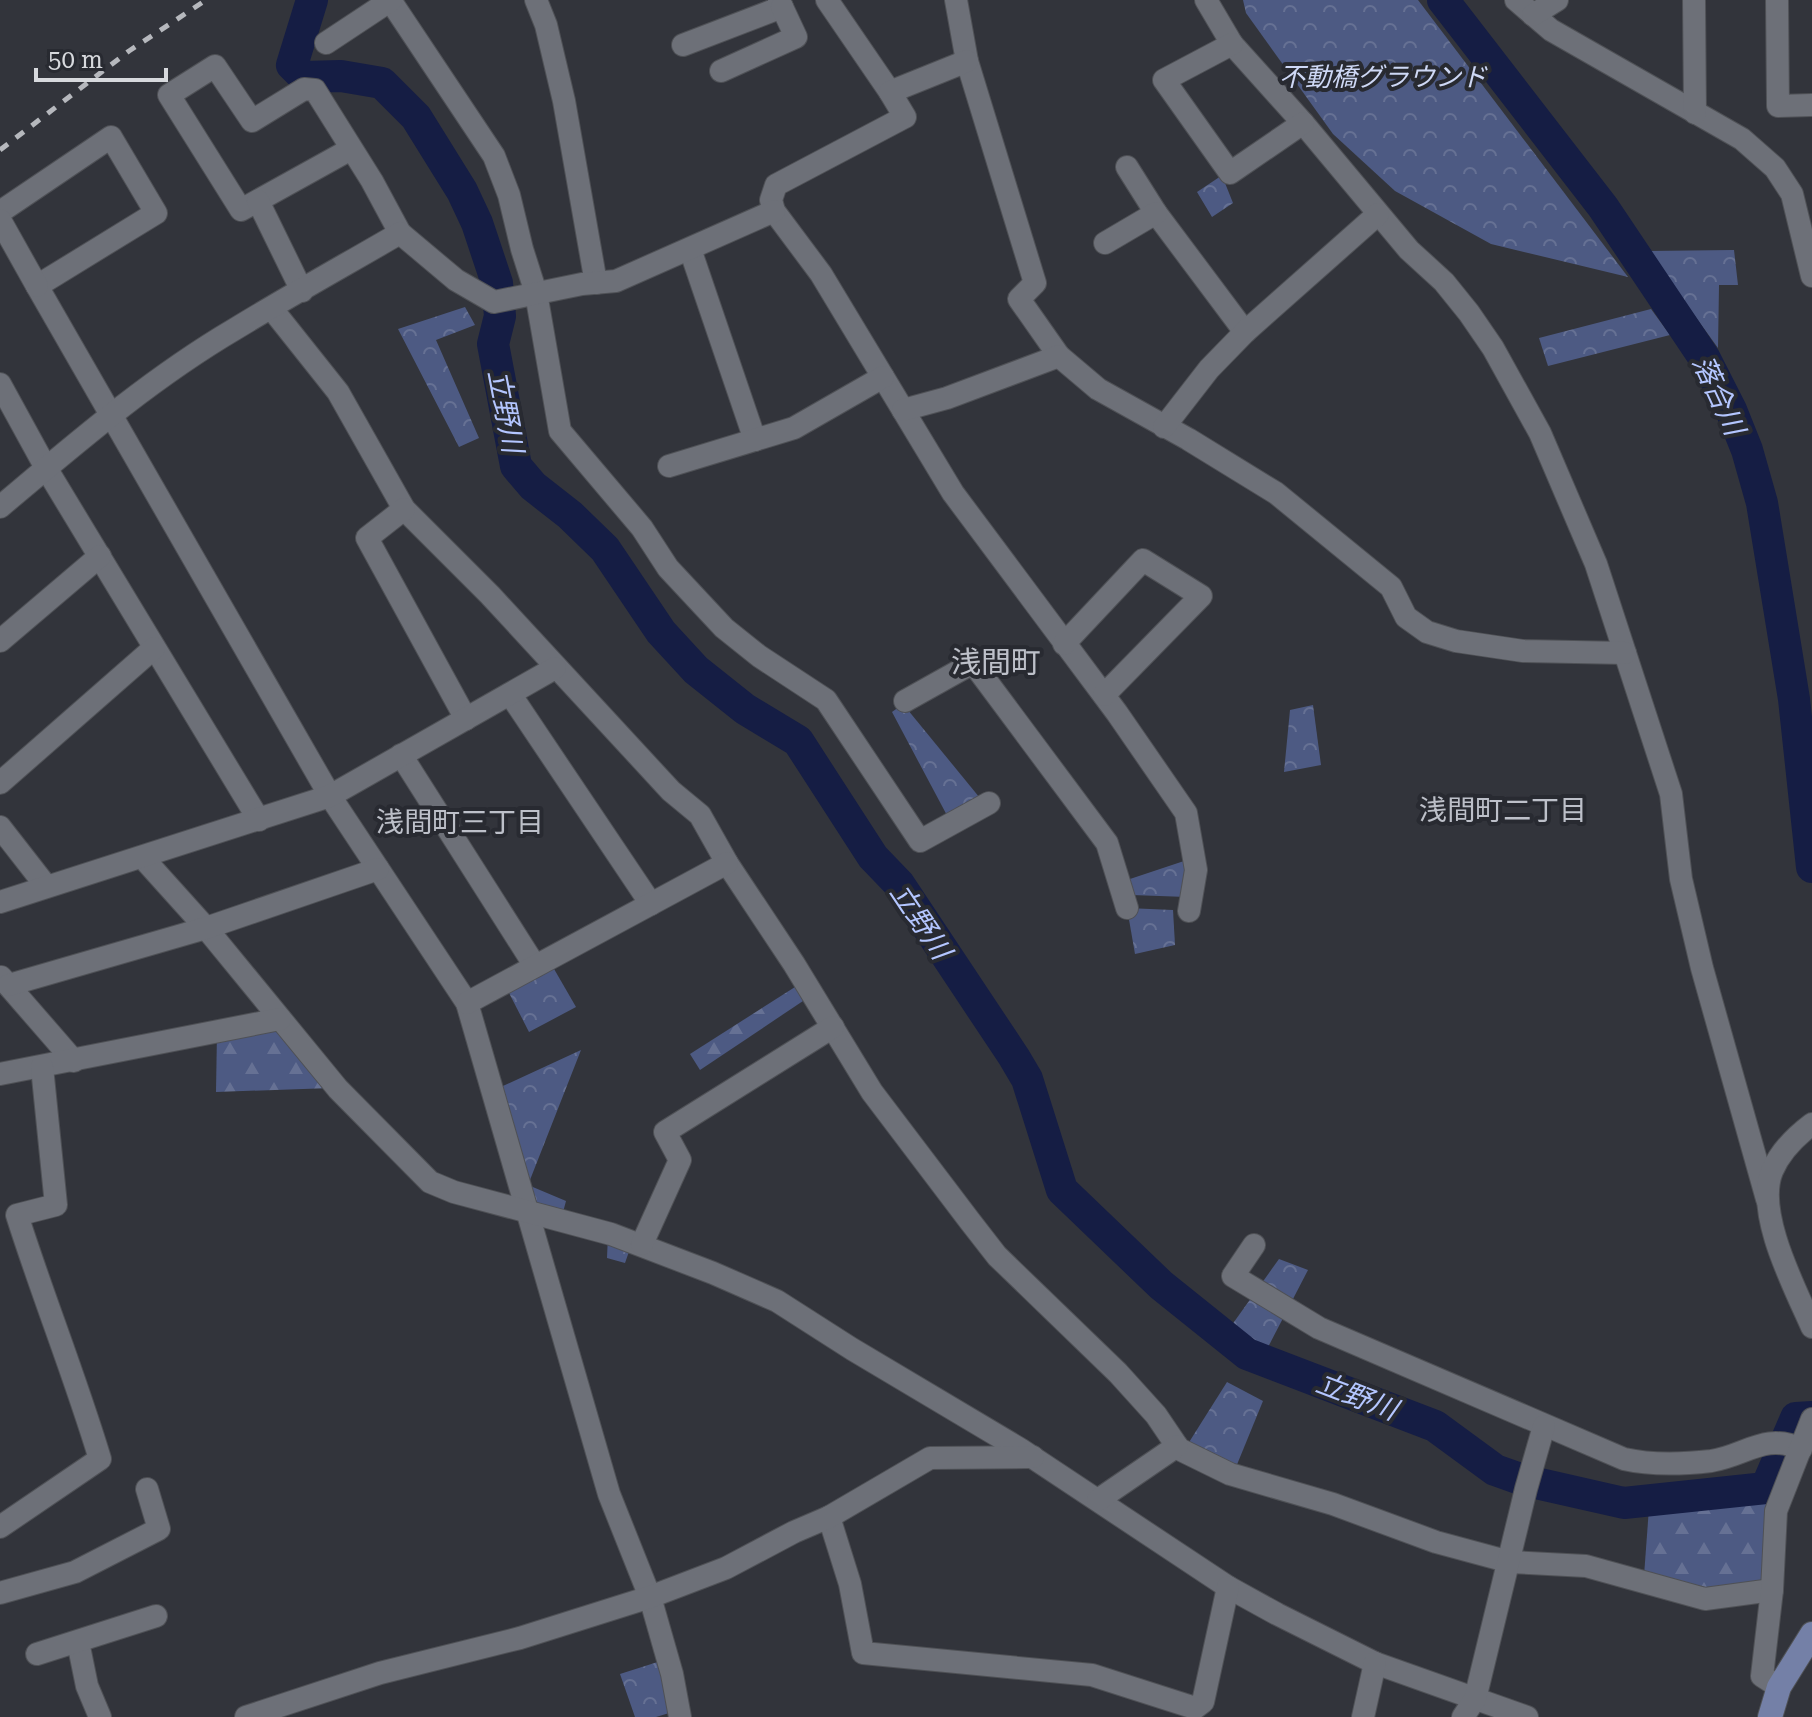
<svg xmlns="http://www.w3.org/2000/svg" width="1812" height="1717" font-family="'Roboto Serif','Noto Sans JP',serif">
<style>
.forest{fill:url(#forest-firs)}
.park{fill:url(#park-crowns)}
.lines{fill:none;stroke-linecap:round;stroke-linejoin:round}
.river{stroke:#151d44;stroke-width:32}
.minor-casing{stroke:#4f5156;stroke-width:24}
.major-casing{stroke:#4f5156;stroke-width:26}
.minor{stroke:#6d7078;stroke-width:22}
.major{stroke:#7480a7;stroke-width:24}
.rail{stroke:#b6b8bd;stroke-width:5;stroke-dasharray:10 10;stroke-linecap:butt}
.labels{text-anchor:middle;stroke-width:8;stroke-linejoin:round;paint-order:stroke}
.park-label{font-size:26px;font-style:italic;fill:#ced8f5;stroke:#282a31}
.water-label{font-size:28px;font-style:italic;fill:#b4c6ff;stroke:#282a31}
.neighbourhood-label{font-size:28px;fill:#bdc0c9;stroke:#282a31}
.quarter-label{font-size:30px;fill:#bdc0c9;stroke:#282a31}
</style>
<defs>
<pattern id="forest-firs" width="22" height="20" patternUnits="userSpaceOnUse" patternTransform="scale(2)"><rect width="22" height="20" fill="#4d5a83"/><path d="M5 1l3.5 6h-7zM16 11l3.5 6h-7z" fill="#667194"/></pattern>
<pattern id="park-crowns" width="20" height="18" patternUnits="userSpaceOnUse" patternTransform="scale(2)"><rect width="20" height="18" fill="#4d5a83"/><path d="M2 6a3 3 0 1 1 6 0M12 15a3 3 0 1 1 6 0" fill="none" stroke="#667194"/></pattern>
</defs>
<rect width="100%" height="100%" fill="#32343b"/>
<g class="forest">
<polygon points="795,987 803,1001 700,1070 690,1054"/>
<polygon points="277,1025 331,1088 216,1092 217,1033"/>
<polygon points="1776,1492 1765,1578 1758,1586 1705,1587 1644,1576 1649,1508"/>
</g>
<g class="park">
<polygon points="1243,0 1418,0 1628,277 1491,244 1395,191 1333,134 1246,13"/>
<polygon points="1227,172 1231,178 1225,183 1233,203 1212,217 1197,192"/>
<polygon points="1734,250 1738,285 1719,285 1718,348 1648,251"/>
<polygon points="465,307 475,325 436,340 479,438 459,447 398,329"/>
<polygon points="1651,309 1670,335 1548,366 1539,338"/>
<polygon points="903,704 984,803 950,821 892,712"/>
<polygon points="1313,705 1321,765 1284,772 1290,710"/>
<polygon points="1190,859 1187,897 1132,895 1127,880"/>
<polygon points="1127,908 1173,910 1175,945 1135,954"/>
<polygon points="550,962 576,1007 529,1032 505,985"/>
<polygon points="581,1050 528,1185 566,1201 562,1216 632,1243 625,1263 607,1258 608,1235 526,1212 492,1091"/>
<polygon points="1279,1259 1308,1270 1266,1351 1229,1329"/>
<polygon points="1227,1382 1263,1401 1236,1467 1186,1447"/>
<polygon points="667,1659 679,1710 656,1717 635,1717 620,1674"/>
</g>
<g class="lines">
<g class="river">
<polyline points="312,0 292,65 304,77 341,76 382,83 416,117 462,191 477,223 497,283 500,316 493,344 516,466 533,486 570,515 605,549 661,632 696,670 745,709 798,741 873,857 899,884 1014,1057 1027,1079 1062,1190 1161,1285 1247,1354 1435,1426 1495,1470 1523,1480 1624,1503 1766,1488 1796,1418 1812,1417"/>
<polyline points="1443,0 1603,207 1705,359 1731,410 1747,450 1762,503 1794,699 1812,867"/>
</g>
<g class="minor-casing">
<g id="minor">
<polyline points="390,0 494,156 509,195 522,249 536,293 560,431 642,528 668,568 724,628 759,656 826,700 920,841 989,803"/>
<polyline points="536,0 546,25 564,101 596,283"/>
<polyline points="827,0 890,92"/>
<polyline points="956,0 967,61 1035,283 1019,299 1059,356"/>
<polyline points="1206,0 1232,44 1303,123 1409,250 1444,282 1469,313 1493,348 1540,433 1596,564 1671,794 1681,879 1702,968 1767,1199"/>
<polyline points="1516,0 1551,30 1742,139 1775,168 1792,194 1812,276"/>
<polyline points="1694,0 1695,113"/>
<polyline points="1777,0 1778,106 1812,105"/>
<polyline points="1533,15 1557,0"/>
<polyline points="326,43 391,0"/>
<polyline points="1232,44 1164,80 1230,173 1303,123"/>
<polyline points="683,45 782,7 779,0"/>
<polyline points="967,61 890,92 905,117 776,185 771,200 774,211 821,274 953,493 1117,713 1186,813 1196,870 1189,911"/>
<polyline points="721,71 796,37 782,7"/>
<polyline points="351,149 241,210 169,95 215,66 252,121 304,89 315,90 372,181 400,233"/>
<polyline points="1127,167 1156,213 1245,332"/>
<polyline points="258,201 302,291"/>
<polyline points="0,212 111,137 156,213 37,286 330,796 467,1003 609,1494 650,1597 672,1674 680,1717"/>
<polyline points="0,220 37,286"/>
<polyline points="1105,243 1156,213"/>
<polyline points="690,249 755,440"/>
<polyline points="272,309 338,392 404,509 490,595 671,791 700,815 727,863 794,964 872,1092 969,1220 997,1256 1118,1373 1156,1415 1179,1449 1230,1474 1333,1504 1436,1542 1510,1562 1586,1566 1705,1599 1772,1590"/>
<polyline points="0,384 46,468 259,820"/>
<polyline points="903,410 947,398 1059,356 1098,389 1188,439 1276,493 1391,587 1406,617 1427,632 1456,641 1523,651 1625,653"/>
<polyline points="1164,427 1209,369 1245,332 1378,214"/>
<polyline points="669,466 794,428 883,377"/>
<path d="M 0,507 C 75,444 150,379 235,329 C 289,296 345,265 400,233 L 456,280 L 494,302 L 582,284 L 616,281 L 774,211"/>
<polyline points="404,509 367,538 466,719"/>
<polyline points="0,641 100,556"/>
<polyline points="1064,644 1143,560 1201,596 1104,695"/>
<polyline points="510,694 651,904"/>
<polyline points="905,701 973,663 1107,843 1127,908"/>
<polyline points="401,755 535,966"/>
<polyline points="0,783 154,648"/>
<polyline points="0,827 46,886"/>
<polyline points="143,858 206,928 338,1089 430,1182 454,1192 611,1234 713,1273 777,1301 852,1349 1020,1449 1228,1587 1277,1614 1375,1663 1527,1717"/>
<polyline points="0,902 330,796 555,668"/>
<polyline points="1,977 74,1061"/>
<polyline points="9,985 206,928 378,869"/>
<polyline points="467,1003 727,863"/>
<polyline points="0,1074 280,1019"/>
<path d="M 1812,1124 C 1796,1136 1780,1152 1772,1171 C 1755,1213 1795,1288 1812,1327"/>
<polyline points="642,1244 680,1160 665,1132 833,1027"/>
<path d="M 1254,1245 L 1233,1276 L 1319,1328 L 1624,1459 C 1650,1465 1684,1464 1711,1461 C 1745,1456 1765,1432 1801,1449"/>
<polyline points="1098,1500 1177,1446"/>
<polyline points="829,1517 850,1584 863,1653 1092,1675 1195,1708 1203,1702 1228,1587"/>
<path d="M 0,1527 L 100,1459 C 75,1376 43,1297 17,1215 L 56,1205 L 42,1067"/>
<polyline points="0,1593 75,1572 159,1529 147,1489"/>
<polyline points="78,1642 87,1686 100,1717"/>
<polyline points="37,1654 156,1616"/>
<polyline points="1779,1687 1762,1676 1772,1590 1776,1511 1812,1419"/>
<polyline points="246,1717 380,1673 520,1638 650,1597 726,1568 794,1532 829,1517 930,1458 1033,1457"/>
<polyline points="1363,1717 1375,1663"/>
<polyline points="1463,1717 1475,1699 1526,1489 1544,1426"/>
</g>
</g>
<g class="major-casing">
<polyline id="major" points="1770,1717 1779,1687 1812,1634"/>
</g>
<use href="#minor" class="minor"/>
<use href="#major" class="major"/>
<polyline class="rail" points="0,150 129,51 206,0"/>
</g>
<g class="labels">
<g class="park-label">
<text x="1383" y="86">不動橋グラウンド</text>
</g>
<g class="water-label">
<text transform="translate(1719 395) rotate(65)" y="10">落合川</text>
<text transform="translate(506 411) rotate(79)" y="10">立野川</text>
<text transform="translate(921 921) rotate(56)" y="10">立野川</text>
<text transform="translate(1357 1396) rotate(21)" y="10">立野川</text>
</g>
<g class="neighbourhood-label">
<text x="1503" y="820">浅間町二丁目</text>
<text x="460" y="832">浅間町三丁目</text>
</g>
<g class="quarter-label">
<text x="996" y="673">浅間町</text>
</g>
</g>
<path d="M36 68v12h130v-12" fill="none" stroke="#d7d9dd" stroke-width="4"/>
<text x="48" y="68" font-size="24" fill="#d7d9dd" stroke="#282a31" stroke-width="6" paint-order="stroke">50 m</text>
</svg>
